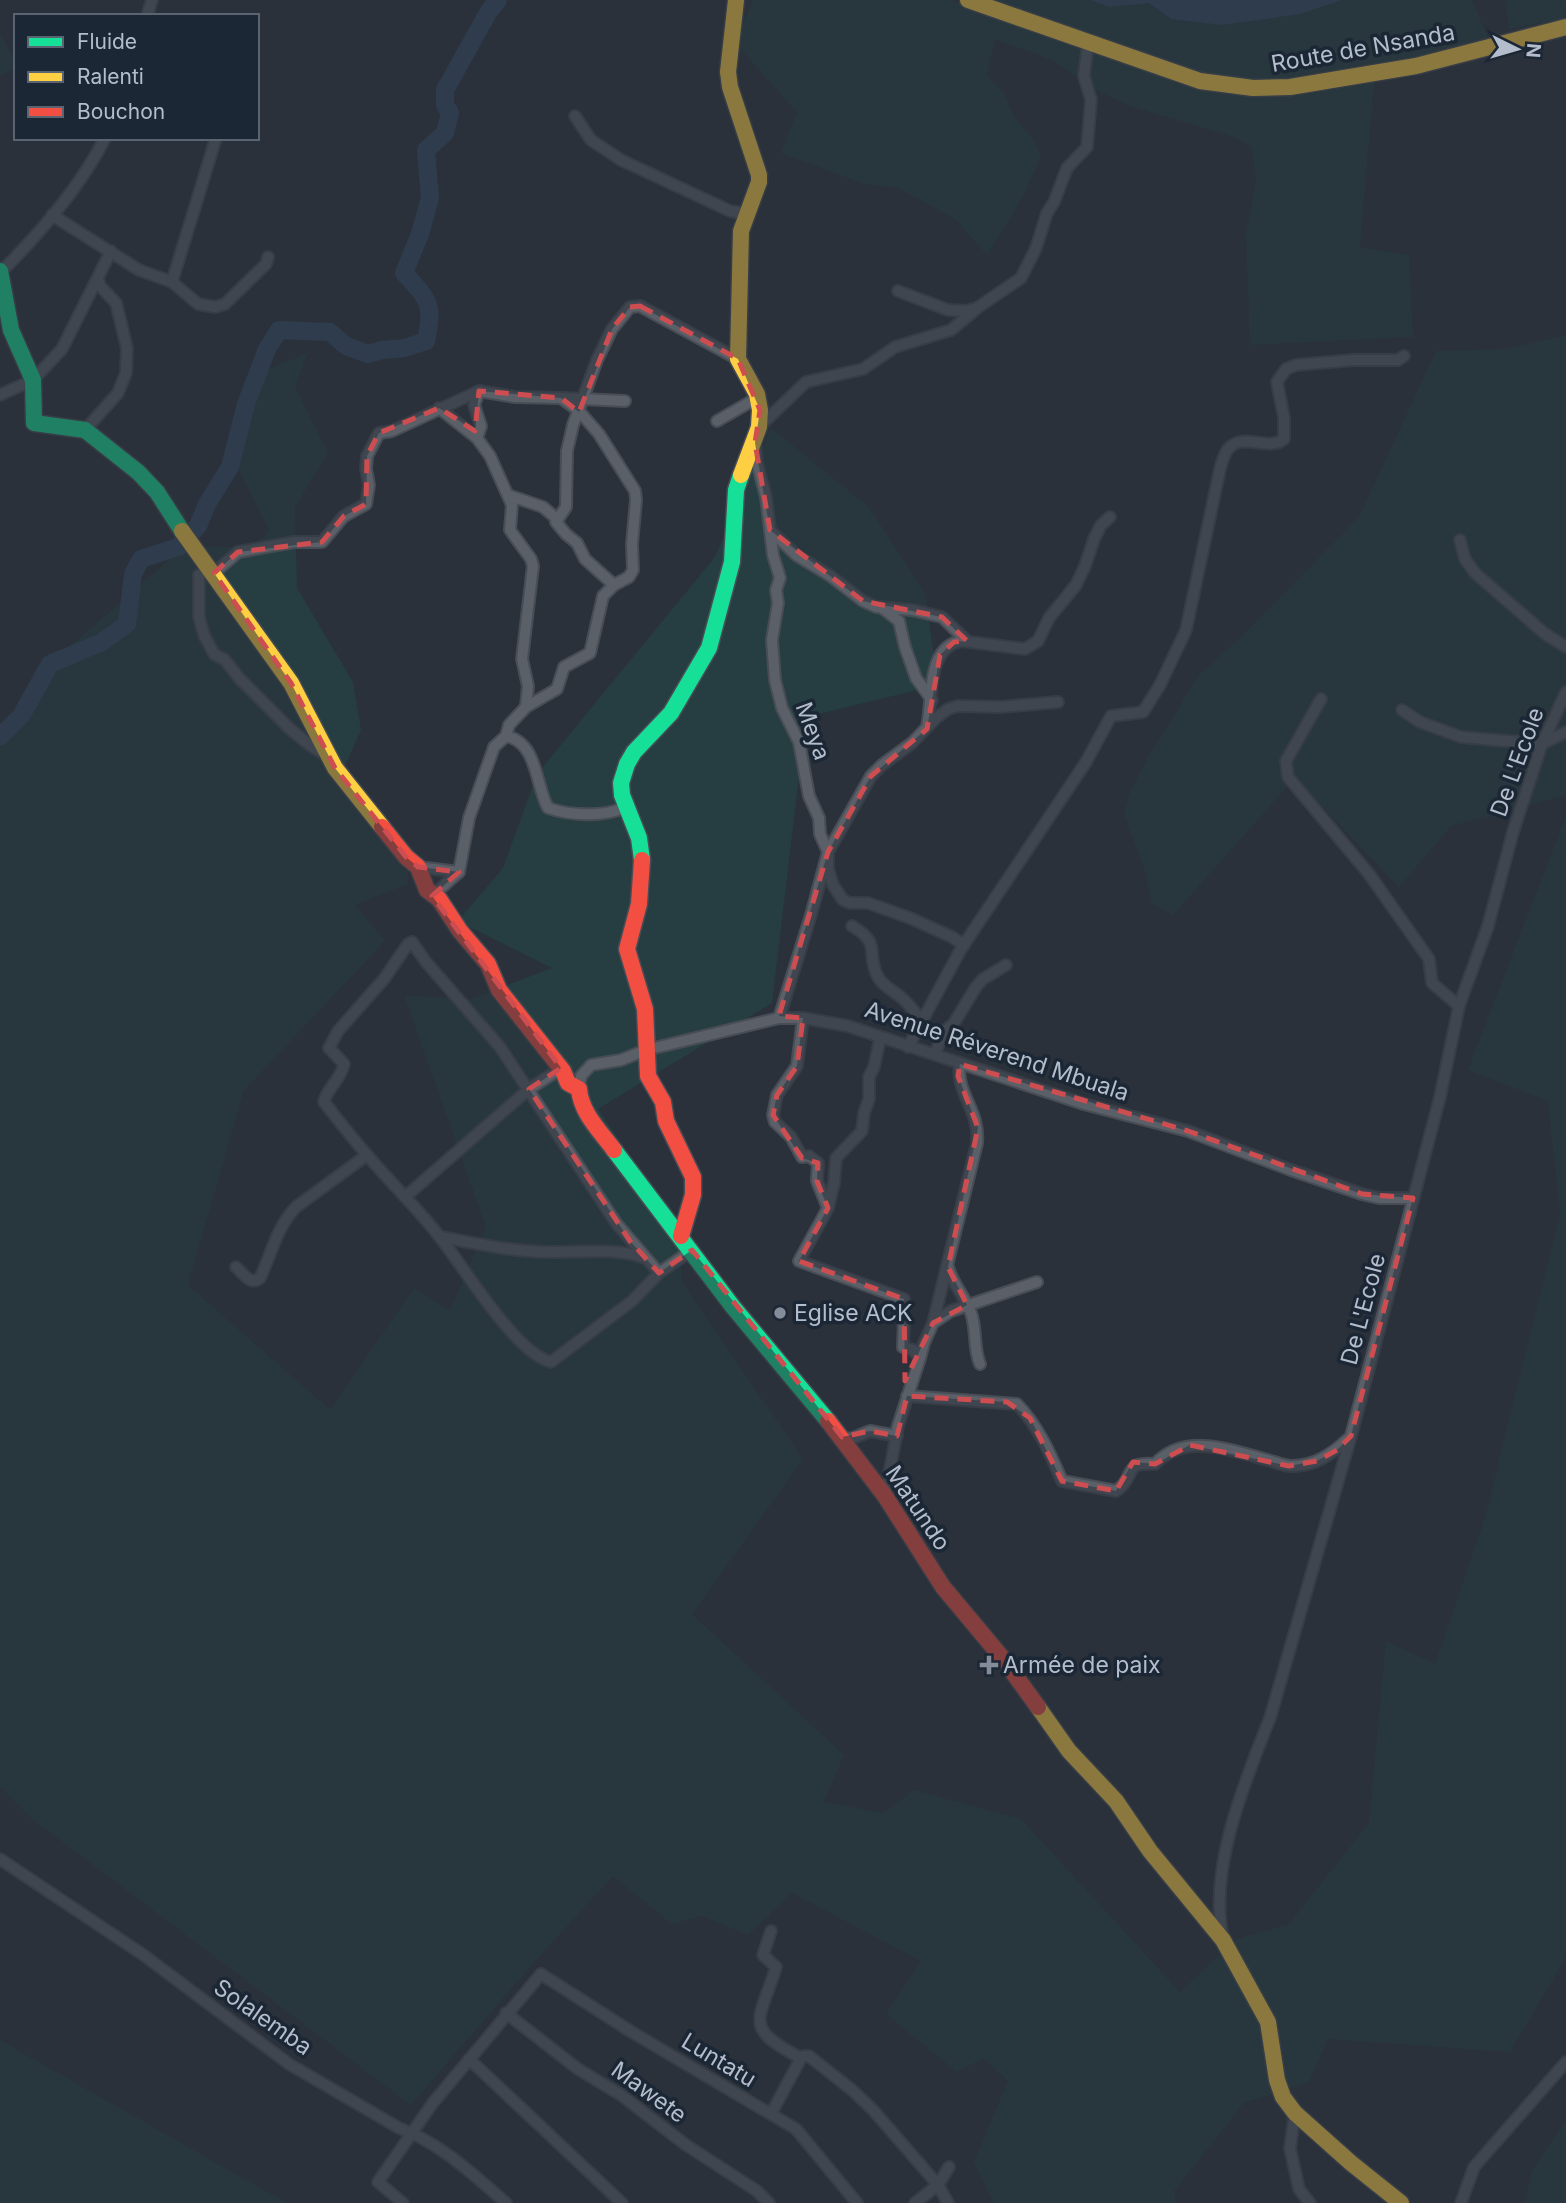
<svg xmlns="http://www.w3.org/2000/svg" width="1566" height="2203" font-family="Inter,sans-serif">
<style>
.green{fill:#263e42}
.water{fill:#344a66}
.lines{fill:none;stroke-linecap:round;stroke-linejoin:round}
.river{stroke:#344a66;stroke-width:18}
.street-casing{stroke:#484d55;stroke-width:14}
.fast-casing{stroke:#484d55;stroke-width:19}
.slow-casing{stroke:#484d55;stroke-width:19}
.jam-casing{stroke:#484d55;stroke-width:19}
.street{stroke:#5a5f68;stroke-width:10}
.fast{stroke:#16e098;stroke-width:16}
.slow{stroke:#ffcf43;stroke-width:16}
.jam{stroke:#f24e42;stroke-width:16}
.marked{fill:none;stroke:#ce4d51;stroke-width:5;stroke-dasharray:14 9;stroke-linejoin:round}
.poi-dot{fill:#848c99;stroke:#1c2736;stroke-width:2.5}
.labels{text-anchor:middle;stroke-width:7;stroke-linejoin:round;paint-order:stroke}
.street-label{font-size:23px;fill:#b4bdcc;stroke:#1c2736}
.poi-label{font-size:23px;fill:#b4bdcc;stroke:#1c2736;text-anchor:start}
</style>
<rect width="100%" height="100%" fill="#2a313b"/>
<g class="green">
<polygon points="753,0 951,0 1056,39 1196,86 1234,93 1285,93 1374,81 1360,247 1409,255 1413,337 1250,345 1246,234 1256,179 1252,147 1231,136 1133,107 1102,93 1052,60 995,39 987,76 1004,93 1014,117 1033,139 1041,156 1024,195 987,255 956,220 899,188 864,184 781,153 797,112 735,43"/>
<polygon points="981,0 1090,0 1109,7 1149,3 1171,19 1300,14 1342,0 1472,0 1488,38 1409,58 1312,74 1281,82 1224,78 1180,68"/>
<polygon points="1506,0 1566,0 1566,12 1562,19 1509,29"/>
<polygon points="0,34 16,62 16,68 0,75"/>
<polygon points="1566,335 1566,795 1451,826 1399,887 1295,778 1173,915 1152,904 1145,872 1124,813 1130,792 1150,753 1166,729 1198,676 1241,637 1359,517 1436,351 1505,349"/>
<polygon points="308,353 295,387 328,453 295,507 297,588 353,682 361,730 339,779 408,869 408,884 355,905 385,941 244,1090 188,1285 330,1410 414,1288 450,1311 486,1227 404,995 471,999 552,968 458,921 503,868 537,774 715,557 771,428 869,507 925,593 938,685 806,717 772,1003 598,1109 679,1229 682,1282 803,1459 692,1614 844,1755 824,1802 884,1813 914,1790 1021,1819 1180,1992 1237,1939 1289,1924 1369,1823 1386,1641 1435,1664 1485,1518 1560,1214 1548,1101 1468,1070 1566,816 1566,1957 1510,2052 1328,2039 1309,2082 1244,2103 1174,2191 1176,2203 994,2203 974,2162 1008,2081 984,2058 957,2072 886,2014 921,1961 792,1893 748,1935 702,1916 672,1924 613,1876 536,1960 411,2105 32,1819 0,1787 0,735 36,676 184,547 255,547 269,530 226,444 246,378"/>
<polygon points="0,2040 287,2203 0,2203"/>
<polygon points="1566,2120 1566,2203 1525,2203 1532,2171"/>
</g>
<polygon class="water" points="1090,0 1342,0 1300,14 1222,25 1171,19 1149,3 1109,7"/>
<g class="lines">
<path class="river" d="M 0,737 L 21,716 L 50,664 L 102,642 L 127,624 L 133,574 L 141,559 L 178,547 L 198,526 L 207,504 L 230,467 L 246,404 L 267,349 L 279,330 L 330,332 L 346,346 L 368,354 L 382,350 L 405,348 L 426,341 C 434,304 429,300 404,273 L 420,234 L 430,198 L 426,150 L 445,133 L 450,113 L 445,105 L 445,90 L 489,11 L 498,0"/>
<g class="street-casing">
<g id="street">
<polyline points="147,16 152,0"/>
<polyline points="575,116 591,140 621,160 715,204 730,211 748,214"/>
<polyline points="52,215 139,270 172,282 198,304 215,307 225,304 266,264 268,257"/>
<path d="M 1,272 C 40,233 80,188 105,138"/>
<polyline points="172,282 216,138"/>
<polyline points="898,291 948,310 966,311 977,308 1021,278 1036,248 1047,213 1054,202 1067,168 1087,147 1091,100 1084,76 1088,43"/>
<polyline points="0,395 33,380 62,349 111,251"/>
<polyline points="561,398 625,401"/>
<polyline points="439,408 477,438 490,456 512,505 510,530 531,559 533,566 522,659 528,686 526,707"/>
<polyline points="717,421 757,398"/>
<polyline points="759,427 806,382 863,369 895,347 951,330 975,310"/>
<polyline points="85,430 118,393 126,373 127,348 116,303 100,286 98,280"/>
<polyline points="477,438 481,426 474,405 479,391"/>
<polyline points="755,444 757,463 766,497 773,555 780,578 776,590 778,603 772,640 775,680 782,708 799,742 809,796 819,818 820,834 828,852 828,869 833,885 843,900 850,903 868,903 910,918 952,937 964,945"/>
<polyline points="508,495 543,507 557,519"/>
<polyline points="770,530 796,555 829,575 863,601 876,607 912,610 942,617 967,641"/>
<polyline points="1460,540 1465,559 1475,573 1544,633 1566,647"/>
<polyline points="212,570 199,575 199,617 204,635 214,654 225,660 240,679 290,729 311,746 329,757"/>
<polyline points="214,573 238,552 294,542 322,542 344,516 366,504 369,485 366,469 367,456 379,433 392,431 479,391 515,397 561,398 579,411 599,434 635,491 636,500 632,544 633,570 629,577 614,585 603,596 590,653 564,667 557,689 526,707 509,725 506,736 494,747 469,818 459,872 418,867"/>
<polyline points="614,585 585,559 577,543 566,534 556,522 566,507 567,451 573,425 597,360 612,329 630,307 640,306 738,359"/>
<polyline points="881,607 899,621 905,647 916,678 932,700"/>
<polyline points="1321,699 1286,761 1288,777 1369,874 1429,959 1432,983 1459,1006"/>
<polyline points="1402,710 1420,722 1461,737 1542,744 1566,732"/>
<path d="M 927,727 C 933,699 926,646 962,641 L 1025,649 L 1038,641 L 1049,618 L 1076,585 L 1085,566 L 1094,539 L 1101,525 L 1110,517"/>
<path d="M 506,736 C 538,743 535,784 548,808 C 571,816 605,817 626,807"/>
<polyline points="432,896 459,872"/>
<path d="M 852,926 C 883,944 865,953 878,977 C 884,988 895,991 903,999 C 910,1005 916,1013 921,1021"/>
<polyline points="779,1018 811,915 828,852 871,776 882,765 912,743 936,718 948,709 958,706 1000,707 1058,702"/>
<polyline points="803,1018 797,1066 777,1095 773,1115 775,1122 791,1137 802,1157 809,1156 818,1163 817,1181 828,1208 799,1261 904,1299 899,1310 904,1320 903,1347 913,1350 920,1358 898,1426 885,1496"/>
<path d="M 908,1047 L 961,949 L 1086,762 L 1111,716 L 1143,712 L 1160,685 L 1186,630 L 1220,469 C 1222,463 1224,453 1229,448 C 1244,432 1269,452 1284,439 L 1284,418 L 1277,382 L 1286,369 L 1296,365 L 1353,360 L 1398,360 L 1404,356"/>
<polyline points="935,1055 942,1034 954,1023 976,987 983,979 1006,965"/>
<polyline points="579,1089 581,1076 591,1065 621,1060 646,1050 779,1018 803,1018 848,1026 1084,1104 1188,1131 1291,1170 1362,1194 1379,1198 1413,1198"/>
<polyline points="405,1197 529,1089 560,1069"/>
<polyline points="828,1208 834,1183 836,1158 862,1131 864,1113 869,1099 869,1077 874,1067 880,1039"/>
<path d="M 440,1237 C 476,1243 512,1252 549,1252 C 581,1253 612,1247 642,1257"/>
<path d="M 236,1267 C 243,1273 250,1286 260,1278 C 272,1253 276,1228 296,1207 L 367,1155"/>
<path d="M 948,1267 C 952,1283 965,1297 971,1313 C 977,1330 973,1348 980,1364"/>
<path d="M 659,1273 L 632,1301 L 551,1362 C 515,1353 464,1267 439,1236 C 417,1208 391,1183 368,1156 C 353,1139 338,1120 324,1102 C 326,1089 341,1080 344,1064 L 329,1048 L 338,1031 L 384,979 L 408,944 L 412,942 L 426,962 L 500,1047 L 616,1223 L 659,1273 L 692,1250"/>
<polyline points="933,1323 951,1311 1037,1282"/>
<path d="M 920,1358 L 924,1343 L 933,1323 L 977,1143 C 980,1109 955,1093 960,1064"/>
<path d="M 907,1396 L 1017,1404 C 1038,1426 1050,1453 1062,1481 L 1116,1491 C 1137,1477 1122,1461 1155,1464 C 1184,1433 1228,1449 1264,1459 C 1272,1461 1282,1465 1290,1466 C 1314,1467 1332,1454 1348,1439"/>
<polyline points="842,1437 851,1439 870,1431 897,1436"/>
<path d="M 0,1859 L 142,1954 L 289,2064 L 399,2128 C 439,2142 474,2175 506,2203"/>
<path d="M 771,1931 L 763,1955 L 776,1967 C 761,2019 740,2027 801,2058"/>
<path d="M 1223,1938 C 1208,1869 1245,1781 1270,1718 L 1351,1436 L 1394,1273 L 1440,1097 L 1459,1006 L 1488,926 L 1513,832 L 1542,744 L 1566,692"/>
<polyline points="506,2013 578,2069 621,2095 686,2145 757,2191 769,2203"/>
<polyline points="469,2059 622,2203"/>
<polyline points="1295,2113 1290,2148 1299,2189 1310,2203"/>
<polyline points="771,2114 801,2058 804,2056 809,2056 852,2090 873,2110 938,2185 948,2203"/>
<polyline points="403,2203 378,2182 432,2104 541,1974 630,2031 796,2129 857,2203"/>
<polyline points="915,2203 938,2185 949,2167"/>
<polyline points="1461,2203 1474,2167 1566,2062"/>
</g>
</g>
<g class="fast-casing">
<g id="fast">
<polyline points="0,271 11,330 33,380 34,423 85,430 138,472 157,492 182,531"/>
<polyline points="642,860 639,838 622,795 621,783 627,764 634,752 671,713 709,648 732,562 736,490 741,475"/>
<polyline points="614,1150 733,1307 828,1421"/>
</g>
</g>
<g class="slow-casing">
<g id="slow">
<polyline points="736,0 728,72 730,87 759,175 759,182 741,231 738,359 757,394 760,410 759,427 741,475"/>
<polyline points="968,0 1200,81 1253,88 1290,87 1416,66 1566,27"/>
<polyline points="182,531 291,683 335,768 382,827"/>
<polyline points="1038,1707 1069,1751 1116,1801 1150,1851 1223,1940 1268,2022 1277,2080 1283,2097 1295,2113 1351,2163 1401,2203"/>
</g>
</g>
<g class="jam-casing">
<g id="jam">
<path d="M 382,827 L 406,857 L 418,867 L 427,890 L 439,899 L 460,931 L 488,964 L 499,990 L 563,1071 L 568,1083 L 579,1089 C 581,1113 600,1131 614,1150"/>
<polyline points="642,860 639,904 627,949 645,1009 648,1076 663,1102 666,1121 693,1177 693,1195 681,1236"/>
<polyline points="828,1421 885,1496 943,1587 1004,1660 1038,1707"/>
</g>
</g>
<use href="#street" class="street"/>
<use href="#fast" class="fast"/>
<use href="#slow" class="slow"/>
<use href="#jam" class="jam"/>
</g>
<path d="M0 0H1566V2203H0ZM 640,306 L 738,359 L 760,410 L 755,443 L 770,530 L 863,601 L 942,617 L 967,641 L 954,642 L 940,655 L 927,729 L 871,776 L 828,852 L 779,1016 L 803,1018 L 797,1066 L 777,1095 L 773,1115 L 802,1158 L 818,1163 L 817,1181 L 828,1208 L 799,1261 L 904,1299 L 905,1381 L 933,1323 L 967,1305 L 948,1267 L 978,1128 L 958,1076 L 960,1064 L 1188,1131 L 1362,1194 L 1413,1198 L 1351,1436 L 1337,1450 L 1317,1461 L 1289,1466 L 1190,1445 L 1155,1464 L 1133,1462 L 1116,1491 L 1062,1481 L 1030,1418 L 1007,1402 L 907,1396 L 897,1436 L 870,1431 L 842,1437 L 692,1250 L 659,1273 L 630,1241 L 529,1089 L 561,1068 L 432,896 L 459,872 L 418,867 L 406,857 L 335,768 L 291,683 L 214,573 L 238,552 L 322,542 L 344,516 L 366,504 L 367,456 L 379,433 L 439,408 L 475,431 L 479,391 L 561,398 L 579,412 L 612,329 L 630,307 Z" fill="#2a313b" fill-opacity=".55" fill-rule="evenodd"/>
<path class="marked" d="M 640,306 L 738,359 L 760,410 L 755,443 L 770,530 L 863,601 L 942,617 L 967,641 L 954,642 L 940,655 L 927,729 L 871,776 L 828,852 L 779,1016 L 803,1018 L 797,1066 L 777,1095 L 773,1115 L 802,1158 L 818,1163 L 817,1181 L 828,1208 L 799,1261 L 904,1299 L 905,1381 L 933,1323 L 967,1305 L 948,1267 L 978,1128 L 958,1076 L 960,1064 L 1188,1131 L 1362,1194 L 1413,1198 L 1351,1436 L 1337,1450 L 1317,1461 L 1289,1466 L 1190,1445 L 1155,1464 L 1133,1462 L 1116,1491 L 1062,1481 L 1030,1418 L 1007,1402 L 907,1396 L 897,1436 L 870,1431 L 842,1437 L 692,1250 L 659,1273 L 630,1241 L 529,1089 L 561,1068 L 432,896 L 459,872 L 418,867 L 406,857 L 335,768 L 291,683 L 214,573 L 238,552 L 322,542 L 344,516 L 366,504 L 367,456 L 379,433 L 439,408 L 475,431 L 479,391 L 561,398 L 579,412 L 612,329 L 630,307 Z"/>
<g class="poi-dot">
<circle cx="780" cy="1313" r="7"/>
<path d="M985.5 1654.5h7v7h7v7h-7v7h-7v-7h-7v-7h7z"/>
</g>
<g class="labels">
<g class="street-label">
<text transform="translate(1363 48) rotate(-10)" y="8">Route de Nsanda</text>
<text transform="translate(813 731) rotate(70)" y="8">Meya</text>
<text transform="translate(1517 762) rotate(-70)" y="8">De L'Ecole</text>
<text transform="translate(997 1051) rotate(18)" y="8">Avenue Réverend Mbuala</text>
<text transform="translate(1363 1309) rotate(-75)" y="8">De L'Ecole</text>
<text transform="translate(918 1508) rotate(56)" y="8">Matundo</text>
<text transform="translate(263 2017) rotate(35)" y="8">Solalemba</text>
<text transform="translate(719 2060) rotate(31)" y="8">Luntatu</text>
<text transform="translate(649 2092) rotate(36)" y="8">Mawete</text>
</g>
<g class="poi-label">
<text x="794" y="1321">Eglise ACK</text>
<text x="1003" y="1673">Armée de paix</text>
</g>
</g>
<rect x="14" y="14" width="245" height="126" fill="#1c2736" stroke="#596372" stroke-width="2"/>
<rect x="28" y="37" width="35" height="10" fill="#16e098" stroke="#596372" stroke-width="2"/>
<text x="77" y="49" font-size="21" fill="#b4bdcc">Fluide</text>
<rect x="28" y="72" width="35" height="10" fill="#ffcf43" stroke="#596372" stroke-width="2"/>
<text x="77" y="84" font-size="21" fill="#b4bdcc">Ralenti</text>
<rect x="28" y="107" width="35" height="10" fill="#f24e42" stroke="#596372" stroke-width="2"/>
<text x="77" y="119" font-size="21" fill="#b4bdcc">Bouchon</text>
<g transform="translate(1517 49) rotate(95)" stroke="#1c2736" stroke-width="5" paint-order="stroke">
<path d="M0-5L12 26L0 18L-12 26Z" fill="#b4bdcc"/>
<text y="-10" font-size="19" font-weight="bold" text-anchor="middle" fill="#b4bdcc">N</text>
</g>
</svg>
